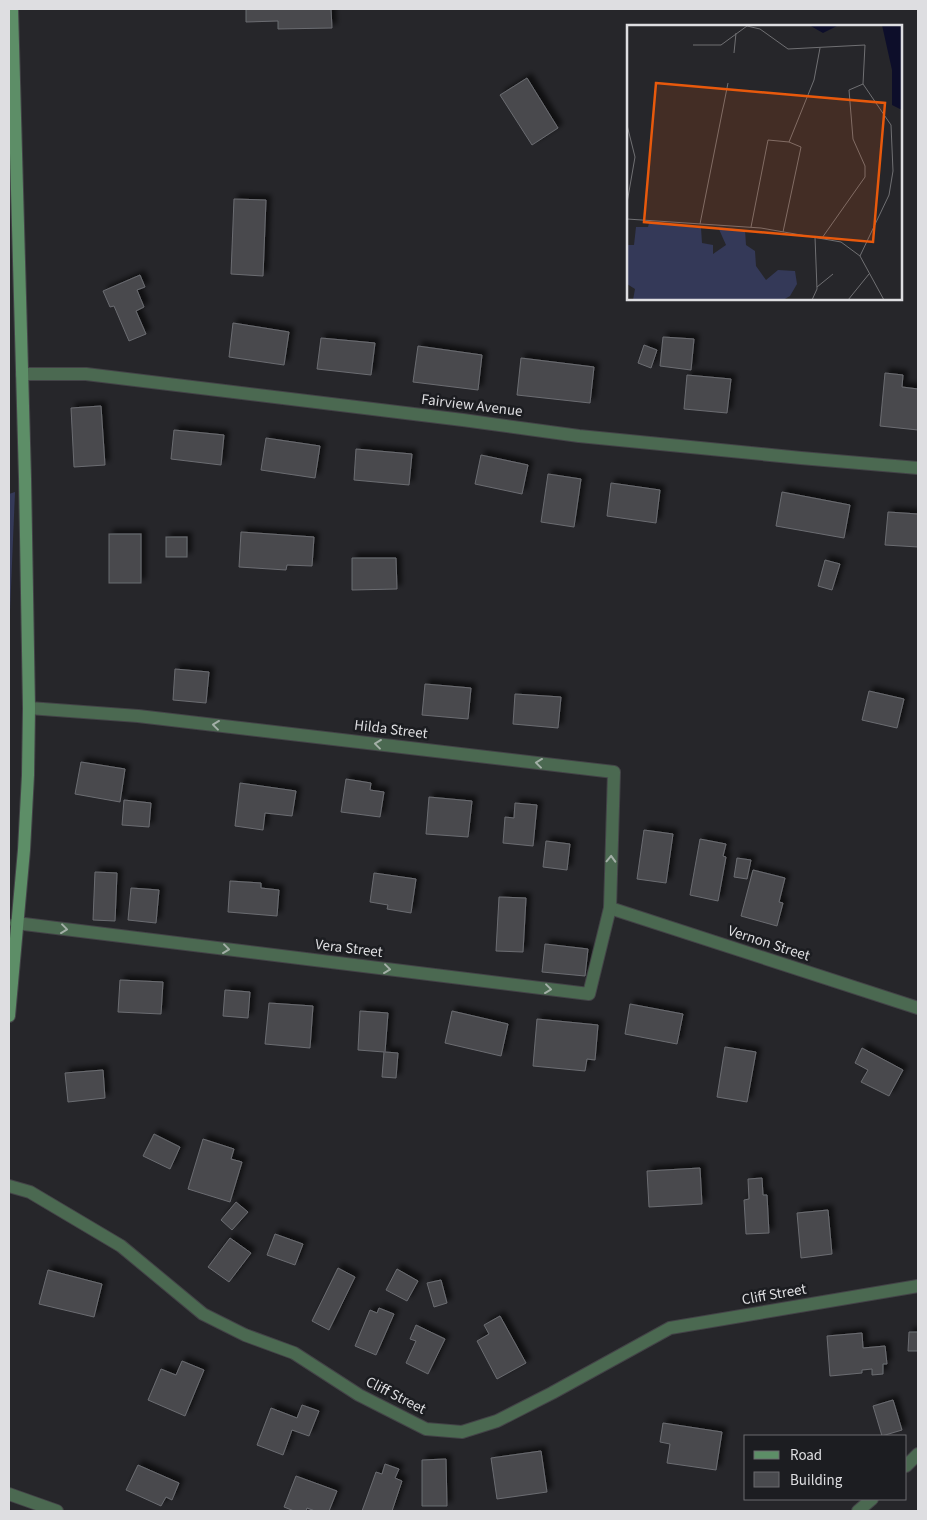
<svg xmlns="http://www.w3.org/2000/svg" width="927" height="1520" font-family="'Source Sans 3',sans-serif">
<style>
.green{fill:#343958}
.building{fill:#494a4e;stroke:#6b6c71;filter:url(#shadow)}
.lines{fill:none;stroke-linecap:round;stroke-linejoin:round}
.street-casing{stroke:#434347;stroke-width:14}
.secondary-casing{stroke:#434347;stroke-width:14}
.street{stroke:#4b6951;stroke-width:12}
.secondary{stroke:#5d8e67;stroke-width:12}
.oneway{stroke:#a3afa7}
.labels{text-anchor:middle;stroke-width:5;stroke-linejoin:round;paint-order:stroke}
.street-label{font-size:15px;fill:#dedee1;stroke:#1c1d21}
.inset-road{fill:none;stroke:#707073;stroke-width:1}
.view{fill:#e8590c;fill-opacity:0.15;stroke:#e8590c;stroke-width:2.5}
.inset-edge{fill:none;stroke:#dedee1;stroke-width:2.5}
</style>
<defs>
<filter id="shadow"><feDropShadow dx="4.5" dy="-4.5" stdDeviation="2.5" flood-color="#0009"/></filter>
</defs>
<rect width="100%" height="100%" fill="#26262a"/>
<polygon class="green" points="15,492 9,635 9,494"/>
<g class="building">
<polygon points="246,9 331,9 332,28 278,29 278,21 246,22"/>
<polygon points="527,78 558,128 532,145 500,95"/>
<polygon points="234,199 266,200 263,276 231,274"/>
<polygon points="140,275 145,287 137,290 144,307 136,311 146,334 129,341 114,306 110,307 103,291"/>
<polygon points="233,323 289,332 284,365 229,357"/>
<polygon points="663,337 694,339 691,370 660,366"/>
<polygon points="321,338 375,343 371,375 317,369"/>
<polygon points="644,345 657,350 651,368 638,363"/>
<polygon points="418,346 482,355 478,390 413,382"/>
<polygon points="521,358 594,367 590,403 517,395"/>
<polygon points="885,373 903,375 902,387 918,389 918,430 880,426"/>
<polygon points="687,375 731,379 727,413 684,409"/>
<polygon points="101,406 105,465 74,467 71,408"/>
<polygon points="174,430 224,435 221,465 171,459"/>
<polygon points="266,438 320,446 315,478 261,470"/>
<polygon points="356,449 412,454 409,485 354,480"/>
<polygon points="481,455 528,465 522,494 475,484"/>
<polygon points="548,474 581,479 574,527 541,522"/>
<polygon points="611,483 660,490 656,523 607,516"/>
<polygon points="782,492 850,505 844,538 776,526"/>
<polygon points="888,512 918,514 918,547 885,545"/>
<polygon points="241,532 314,537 312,566 287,565 286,570 239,567"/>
<rect x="109" y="534" width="32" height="49"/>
<rect x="166" y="537" width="21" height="20"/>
<polygon points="352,558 396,558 397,589 352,590"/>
<polygon points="825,560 840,564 832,590 818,586"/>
<polygon points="175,669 209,672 206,703 173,700"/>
<polygon points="425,684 471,688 468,719 422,715"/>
<polygon points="869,691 904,699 897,728 862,720"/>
<polygon points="515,694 561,697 558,728 513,724"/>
<polygon points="81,762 125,769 120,802 75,794"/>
<polygon points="346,779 371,783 370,790 384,792 380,817 341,812"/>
<polygon points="240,783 296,791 292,816 265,813 263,830 235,826"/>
<polygon points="429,797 472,801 468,837 426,834"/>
<polygon points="124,800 151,803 149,827 122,825"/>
<polygon points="515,803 537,805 533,846 503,843 505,817 514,818"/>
<polygon points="644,830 673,834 666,883 637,879"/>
<polygon points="700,839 726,844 723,856 726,857 718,901 690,895"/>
<polygon points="546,841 570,844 567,870 543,867"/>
<polygon points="737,858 751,860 747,879 734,877"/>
<polygon points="753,870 785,878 779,902 783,903 777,926 741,916"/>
<polygon points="95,872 117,873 115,921 93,920"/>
<polygon points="374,873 416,879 411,913 387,909 388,905 370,902"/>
<polygon points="230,881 261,883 261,888 279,890 277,916 228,912"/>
<polygon points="131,888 159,890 156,923 128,920"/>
<polygon points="499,897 526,898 523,952 496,951"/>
<polygon points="545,944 588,949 585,976 542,972"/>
<polygon points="120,980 163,982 161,1014 118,1012"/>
<polygon points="225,990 250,992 248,1018 223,1016"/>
<polygon points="269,1003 313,1006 310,1048 265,1044"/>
<polygon points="630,1004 683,1014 677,1044 625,1034"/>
<polygon points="360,1011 388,1013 385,1052 398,1053 396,1078 382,1077 384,1052 358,1050"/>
<polygon points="452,1011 508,1024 501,1056 445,1043"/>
<polygon points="537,1019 598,1025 595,1060 587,1059 585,1071 533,1066"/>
<polygon points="725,1047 756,1052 747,1102 717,1097"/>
<polygon points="862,1048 903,1070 889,1096 861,1082 868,1070 855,1063"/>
<polygon points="103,1070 105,1098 68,1102 65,1073"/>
<polygon points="154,1134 180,1147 170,1169 143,1156"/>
<polygon points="203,1139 234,1149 231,1159 242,1162 230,1202 188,1189"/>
<polygon points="700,1168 702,1204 649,1207 647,1171"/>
<polygon points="762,1178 763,1195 767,1195 769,1233 746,1234 744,1200 749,1199 748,1179"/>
<polygon points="236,1202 248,1212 232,1230 221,1220"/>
<polygon points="828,1210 832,1254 801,1258 797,1213"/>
<polygon points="275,1234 303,1244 295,1265 267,1255"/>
<polygon points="230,1238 251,1253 229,1282 208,1267"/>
<polygon points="338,1268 355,1277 329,1330 312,1321"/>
<polygon points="397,1269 418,1281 407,1301 386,1290"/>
<polygon points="48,1270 102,1284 94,1317 39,1304"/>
<polygon points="441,1280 447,1303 434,1307 427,1283"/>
<polygon points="379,1308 394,1314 376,1355 355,1346 370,1310 377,1313"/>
<polygon points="500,1316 526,1363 497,1379 477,1341 489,1334 484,1325"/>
<polygon points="416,1325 445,1339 428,1374 406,1363 416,1341 410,1339"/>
<polygon points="909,1332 918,1332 918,1351 908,1351"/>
<polygon points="862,1333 863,1348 885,1346 887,1364 883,1364 883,1374 872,1375 872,1369 862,1370 862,1373 830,1376 827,1336"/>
<polygon points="182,1361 204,1370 185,1416 148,1400 161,1369 176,1375"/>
<polygon points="893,1400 902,1430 882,1436 873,1406"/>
<polygon points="302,1405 319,1411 309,1436 292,1430 283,1455 257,1445 271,1408 297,1418"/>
<polygon points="663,1423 722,1432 716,1470 667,1463 670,1444 660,1442"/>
<polygon points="541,1451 547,1492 497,1499 491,1458"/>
<polygon points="446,1459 447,1506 422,1506 422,1460"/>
<polygon points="385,1464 399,1469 395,1478 402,1481 392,1511 362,1511 376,1472 382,1474"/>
<polygon points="138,1465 179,1483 172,1500 166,1497 161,1506 126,1490"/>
<polygon points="296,1476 337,1491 329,1511 315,1511 307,1508 306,1511 294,1511 284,1507"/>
</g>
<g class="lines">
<g class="street-casing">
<g id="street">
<polyline points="22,374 86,374 463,420 579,436 801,458 918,468"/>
<polyline points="610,908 918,1008"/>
<polyline points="16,923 589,994 610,908 614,772 138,716 29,708"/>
<polyline points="9,1186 30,1192 121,1246 203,1314 245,1335 294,1353 359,1395 426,1429 462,1432 497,1421 552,1393 670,1328 918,1286"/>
<polyline points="906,1466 918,1454"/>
<polyline points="9,1494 57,1511"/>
<polyline points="858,1511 872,1499"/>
</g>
</g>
<g class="secondary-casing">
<polyline id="secondary" points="9,1016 24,850 28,775 29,708 25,478 12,9"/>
</g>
<use href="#street" class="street"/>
<use href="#secondary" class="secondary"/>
</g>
<defs><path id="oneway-chevron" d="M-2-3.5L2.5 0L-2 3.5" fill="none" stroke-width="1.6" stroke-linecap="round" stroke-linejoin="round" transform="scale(1.25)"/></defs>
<g class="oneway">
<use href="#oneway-chevron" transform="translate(216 725) rotate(-173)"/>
<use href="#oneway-chevron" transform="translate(378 744) rotate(-173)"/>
<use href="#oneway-chevron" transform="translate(539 763) rotate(-173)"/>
<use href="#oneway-chevron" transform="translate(611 859) rotate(-88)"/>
<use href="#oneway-chevron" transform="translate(64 929) rotate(7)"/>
<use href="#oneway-chevron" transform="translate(226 949) rotate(7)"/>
<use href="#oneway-chevron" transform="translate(387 969) rotate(7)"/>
<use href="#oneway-chevron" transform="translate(548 989) rotate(7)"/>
</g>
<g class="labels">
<g class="street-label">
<text transform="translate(472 405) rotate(7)" y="5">Fairview Avenue</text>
<text transform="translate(391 729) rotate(7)" y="5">Hilda Street</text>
<text transform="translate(769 943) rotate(18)" y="5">Vernon Street</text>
<text transform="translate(349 948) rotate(7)" y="5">Vera Street</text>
<text transform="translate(774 1294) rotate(-10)" y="5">Cliff Street</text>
<text transform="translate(396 1395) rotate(27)" y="5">Cliff Street</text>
</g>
</g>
<g transform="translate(627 25)">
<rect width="275" height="275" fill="#26262a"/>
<path d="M 22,198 L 74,203 L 75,218 L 86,220 L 86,229 L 99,220 L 91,202 L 118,205 L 119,220 L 128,226 L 129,241 L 139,255 L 151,245 L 168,246 L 170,259 L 163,271 L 156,275 L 6,275 L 8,264 L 0,259 L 0,220 L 7,220 L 9,202 L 21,202 Z" fill="#343958"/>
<path d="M 182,0 L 212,0 L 196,8 ZM 255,0 L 275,0 L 275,85 L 265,80 L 265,45 Z" fill="#0d0e2a"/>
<path class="inset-road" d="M 66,20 L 94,20 L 120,1 L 133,4 L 161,24 L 238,20 L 236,59 L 264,100 L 266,146 L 262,170 L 233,231M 107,28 L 109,8M 0,100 L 8,132 L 0,178M 162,117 L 187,55 L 193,23M 0,194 L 134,203 L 214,217 L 233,231 L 257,275M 73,199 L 101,58M 124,202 L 141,115 L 162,117 L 174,122 L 156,207M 195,213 L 238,152 L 238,141 L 226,114 L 222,65 L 236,59M 190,262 L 206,249M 185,275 L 190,264 L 188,212M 221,275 L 242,249"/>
<path class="view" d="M 29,58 L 258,78 L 246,217 L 17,197 Z"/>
<rect width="275" height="275" class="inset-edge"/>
</g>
<rect width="927" height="1520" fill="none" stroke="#dedee1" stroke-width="20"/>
<rect x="744" y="1435" width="162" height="65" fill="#1c1d21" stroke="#6a6a6e"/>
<rect x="754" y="1451" width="25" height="8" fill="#5d8e67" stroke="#6a6a6e"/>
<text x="790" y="1460" font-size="15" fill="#dedee1">Road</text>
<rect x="754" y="1472" width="25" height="15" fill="#494a4e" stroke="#6a6a6e"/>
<text x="790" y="1485" font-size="15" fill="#dedee1">Building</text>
</svg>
